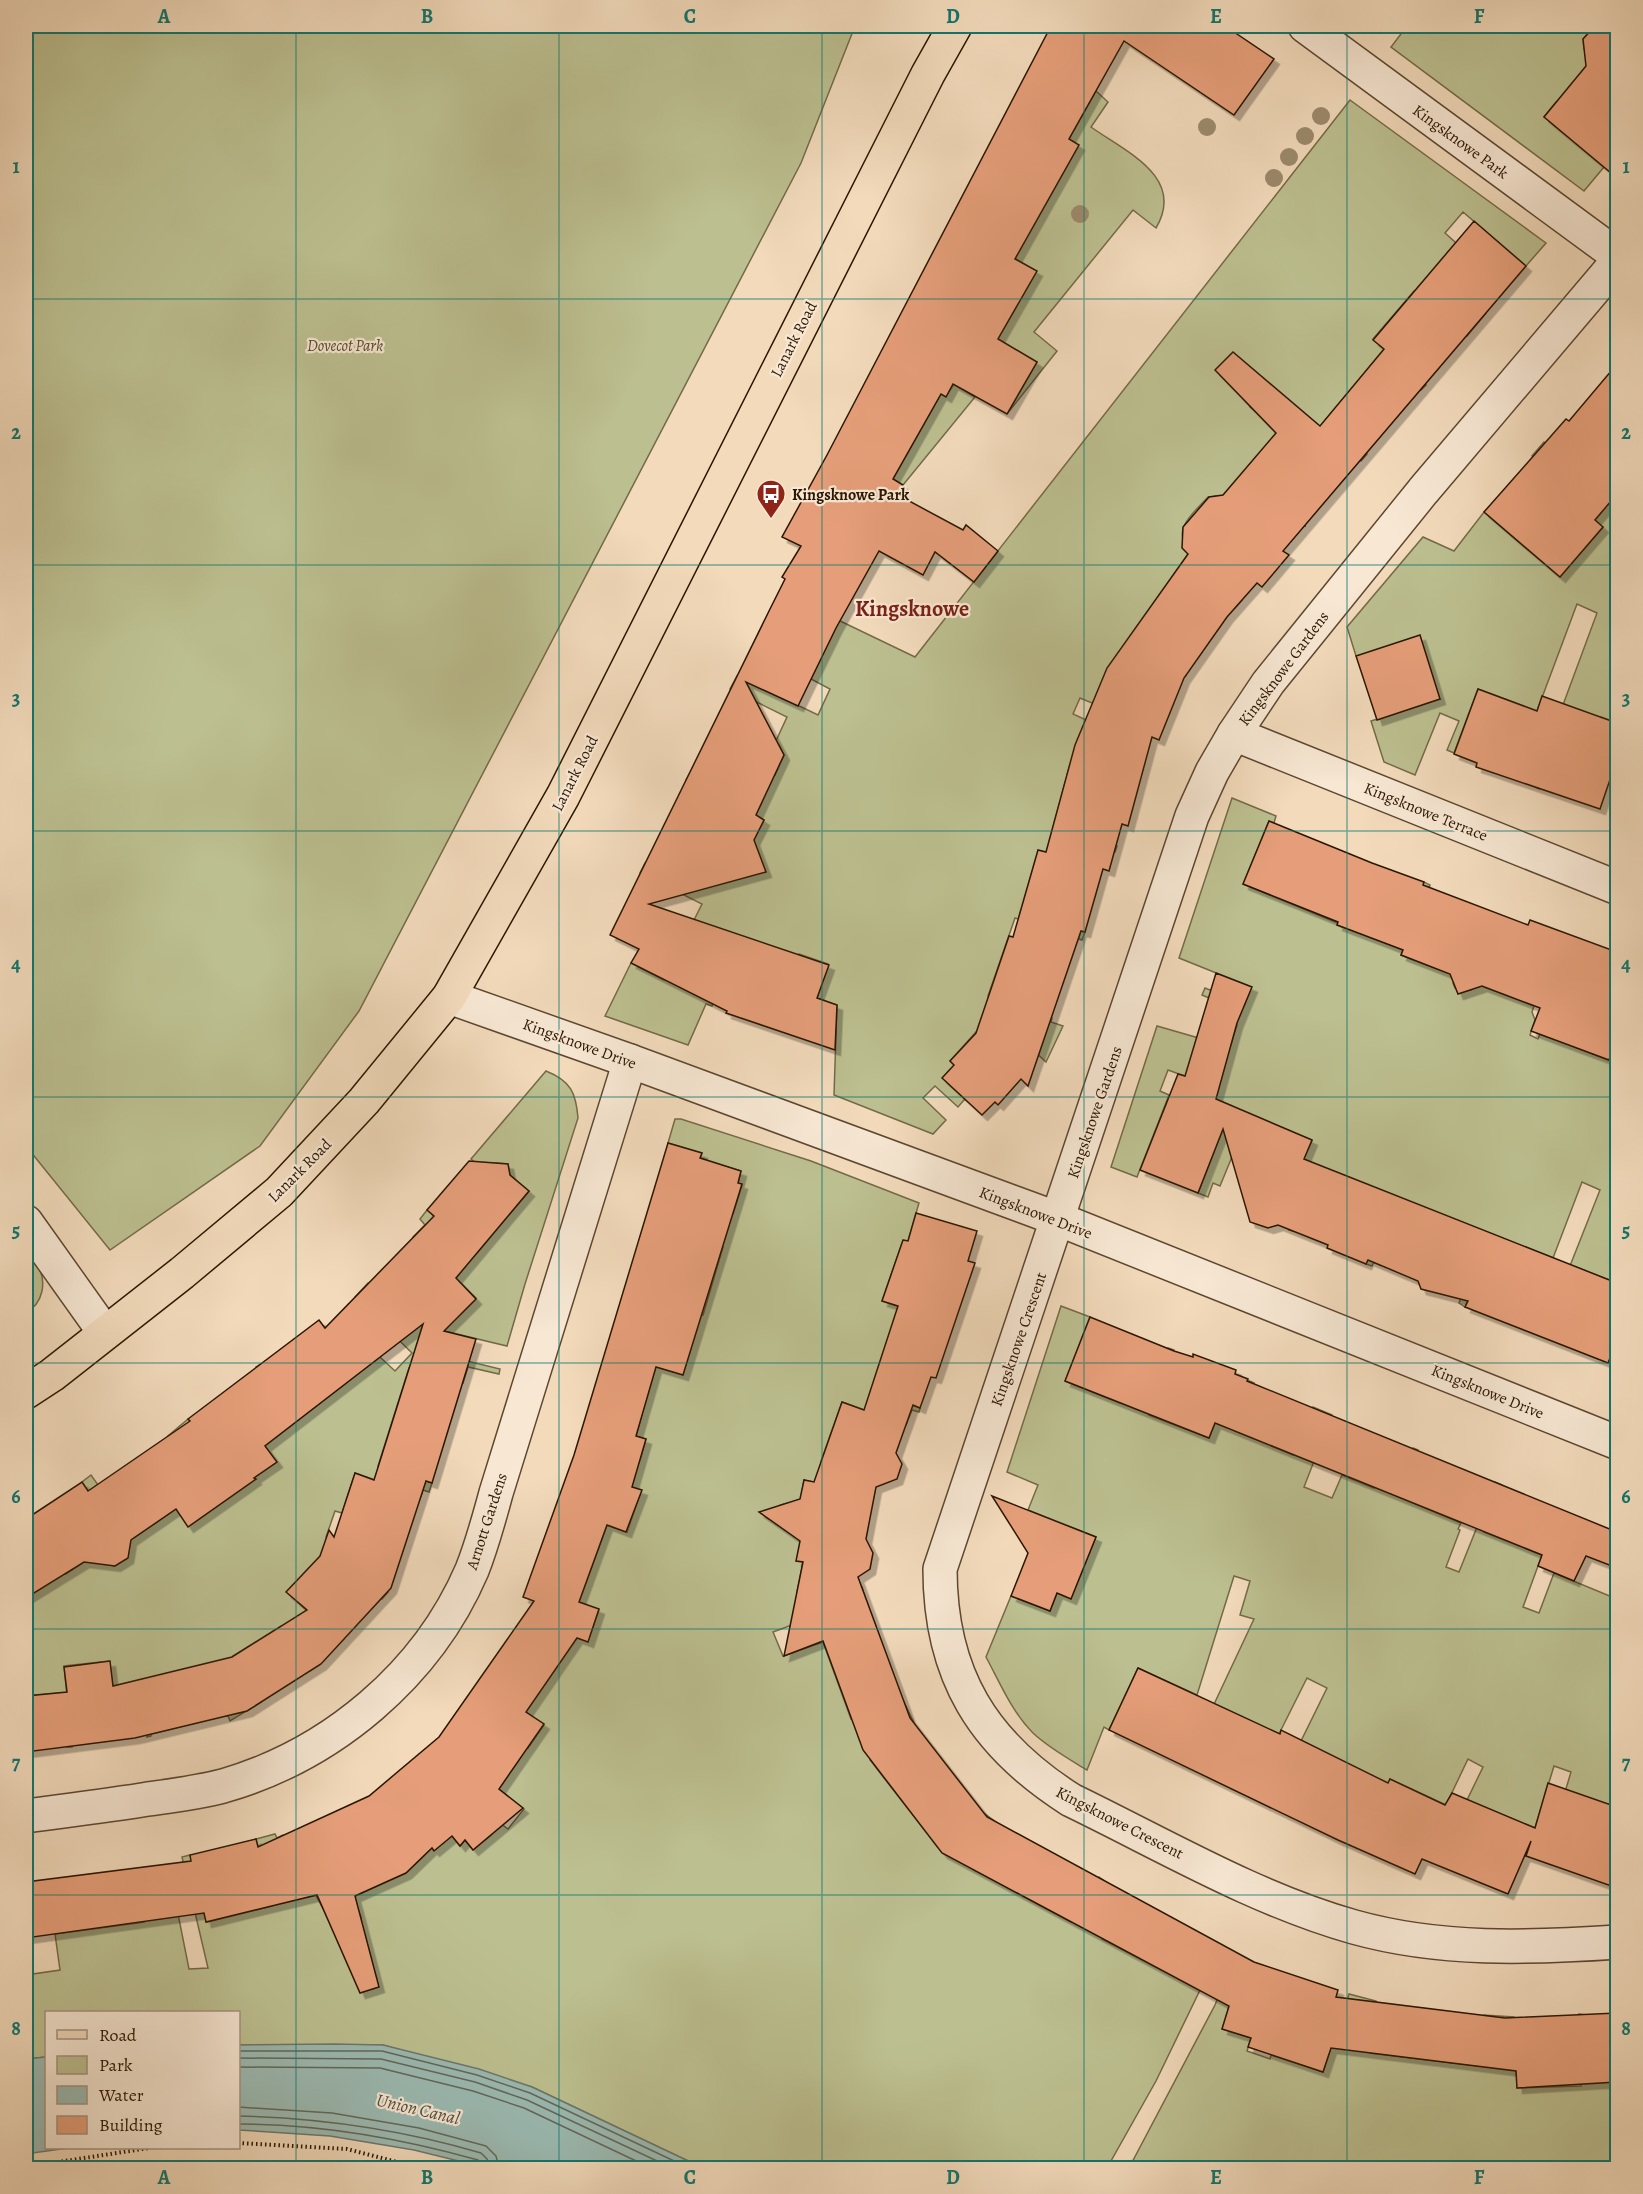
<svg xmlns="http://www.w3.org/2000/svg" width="1643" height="2194" font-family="Alegreya,serif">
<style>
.green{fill:#bcbf90;stroke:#746a48;stroke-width:1.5}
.water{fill:#9bbab2;stroke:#6e786b;stroke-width:1.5}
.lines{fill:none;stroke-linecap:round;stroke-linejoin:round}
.shore{stroke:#63685a;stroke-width:1.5}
.building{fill:#e59e79;stroke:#2b1601;stroke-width:1.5;filter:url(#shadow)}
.minor-casing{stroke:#5d4730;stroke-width:36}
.primary-casing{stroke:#2b1601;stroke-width:36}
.path{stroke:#2b1601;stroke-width:4;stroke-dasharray:1.5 3;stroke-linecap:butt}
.minor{stroke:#f7e7d3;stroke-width:33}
.primary{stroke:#f2dabb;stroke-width:33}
.tree{fill:#9c8a6c}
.grid{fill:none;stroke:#0f766e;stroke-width:1.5;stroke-opacity:0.55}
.labels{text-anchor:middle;stroke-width:4.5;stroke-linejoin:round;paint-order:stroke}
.street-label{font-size:16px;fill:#2b1601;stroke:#f7e7d3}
.park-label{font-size:16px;font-style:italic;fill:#56492c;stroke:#f7e7d3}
.poi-label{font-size:16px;font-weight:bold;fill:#2b1601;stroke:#f7e7d3;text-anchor:start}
.water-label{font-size:18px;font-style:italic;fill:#524f3f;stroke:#f7e7d3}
.district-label{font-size:22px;font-weight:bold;fill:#7a1f14;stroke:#f7e7d3}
.neatline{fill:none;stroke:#0f766e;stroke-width:2}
.grid-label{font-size:20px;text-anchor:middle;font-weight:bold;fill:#0f766e}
</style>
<defs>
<filter id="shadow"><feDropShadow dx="5.5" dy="5.5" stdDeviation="0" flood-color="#0004"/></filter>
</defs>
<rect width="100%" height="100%" fill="#f2dabb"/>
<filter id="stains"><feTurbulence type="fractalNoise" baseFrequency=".00333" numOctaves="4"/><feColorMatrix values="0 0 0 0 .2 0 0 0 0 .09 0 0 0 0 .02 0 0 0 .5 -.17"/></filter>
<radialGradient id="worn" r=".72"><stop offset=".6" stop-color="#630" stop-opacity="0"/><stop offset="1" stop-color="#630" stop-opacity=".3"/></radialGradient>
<g class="green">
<polygon points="26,26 855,26 801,163 359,1011 260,1146 110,1250 26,1146"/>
<polygon points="1407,26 1595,26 1583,39 1584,49 1617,77 1617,93 1594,73 1556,102 1544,117 1604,167 1584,191 1391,47"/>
<path d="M 1096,91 L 1108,102 L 1091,127 C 1126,152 1186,177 1156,228 L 1133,210 L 1034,332 L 1057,351 L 1007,414 L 1037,362 L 981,329 L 1036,271 L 1011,256 L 1069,139 Z"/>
<path d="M 1350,100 L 1546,243 L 1526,266 L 1463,212 L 1445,233 L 1465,251 L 1486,313 L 1467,336 L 1414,291 L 1373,339 L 1426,385 L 1421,390 L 1409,379 L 1326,419 L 1367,454 L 1361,461 L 1277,390 L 1248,401 L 1250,407 L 1279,430 L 1305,526 L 1219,496 L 1208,497 C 1201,505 1189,515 1184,526 C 1172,549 1226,587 1242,600 L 1235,608 L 1210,588 L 1131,635 L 1186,675 L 1179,682 L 1092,703 L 1080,698 L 1073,714 L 1086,720 L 1069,768 L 1053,828 L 1117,846 L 1115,852 L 1082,840 L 1047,852 L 1020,913 L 1085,932 L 1082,940 L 1015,918 L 988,996 L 1052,1018 L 1051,1022 L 1063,1026 L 1046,1062 L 993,1013 L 950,1061 L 969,1079 L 965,1099 L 958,1107 L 935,1086 L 923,1098 L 946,1120 L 933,1134 L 834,1095 L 837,1005 L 817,998 L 828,964 L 799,954 L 793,970 L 719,985 L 712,1006 L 706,1004 L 688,1045 L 605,1016 L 631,963 L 664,980 L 702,904 L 640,873 L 645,863 L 674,878 L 748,851 L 764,820 L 686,780 L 689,775 L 725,794 L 775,775 L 784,755 L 779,745 L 775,743 L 787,717 L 730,689 L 737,676 L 818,715 L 830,689 L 811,679 L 809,606 L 915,657 Z"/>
<polygon points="954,384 975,397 903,485 893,479 941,394 946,396"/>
<polygon points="1544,442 1612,500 1617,494 1617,723 1601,717 1595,735 1561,724 1539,789 1533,786 1597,613 1577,604 1537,711 1478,689 1454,753 1447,750 1459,721 1440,713 1415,775 1384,762 1371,721 1440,699 1356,656 1347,627 1423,537 1454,551 1484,512 1560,577 1603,527 1532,466 1537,460 1532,456"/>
<polygon points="1232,798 1276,816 1274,823 1269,821 1243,884 1399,948 1424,882 1430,885 1401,955 1456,976 1453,983 1455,988 1466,991 1471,990 1474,983 1534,1006 1532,1012 1535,1020 1530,1035 1538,1039 1544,1023 1575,1047 1608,1060 1617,1038 1617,1283 1576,1267 1550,1332 1545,1329 1600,1190 1582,1182 1553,1258 1494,1235 1465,1307 1459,1303 1461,1298 1406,1200 1380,1265 1374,1262 1372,1266 1366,1264 1380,1230 1297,1232 1289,1230 1301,1201 1303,1160 1312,1141 1241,1135 1220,1186 1213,1183 1208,1197 1198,1193 1232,1106 1198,1092 1201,1082 1168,1070 1160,1091 1169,1095 1137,1177 1111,1167 1157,1026 1230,1047 1237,1025 1231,1007 1202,995 1205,988 1245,1004 1251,987 1179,958"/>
<path d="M 546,1071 C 571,1081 576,1093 578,1118 L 525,1284 L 507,1346 L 440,1330 L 434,1353 L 500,1369 L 499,1374 L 468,1367 L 463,1383 L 409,1368 L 378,1466 L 432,1483 L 429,1492 L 423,1490 L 421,1496 L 355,1473 L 342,1513 L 335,1511 L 326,1537 L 388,1592 L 382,1599 L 327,1549 L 287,1592 L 320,1623 L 303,1641 L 319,1665 L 310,1671 L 281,1626 L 233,1656 L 261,1702 L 230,1721 L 228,1716 L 223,1716 L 151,1734 L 151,1736 L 147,1737 L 140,1683 L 113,1686 L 109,1661 L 64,1666 L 72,1747 L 67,1747 L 61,1693 L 26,1696 L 26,1598 L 45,1585 L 26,1554 L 26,1519 L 28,1517 L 66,1574 L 99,1552 L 109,1565 L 115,1566 L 127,1558 L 119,1538 L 82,1482 L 91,1475 L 135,1537 L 205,1489 L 168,1436 L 188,1419 L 229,1471 L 264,1445 L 275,1392 L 256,1367 L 261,1364 L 368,1346 L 395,1371 L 412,1353 L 355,1297 L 368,1283 L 415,1329 L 445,1299 L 461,1313 L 476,1298 L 413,1237 L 425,1225 L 420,1219 L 427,1210 L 477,1253 L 529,1191 L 510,1175 L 508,1164 L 496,1163 L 487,1173 L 471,1159 Z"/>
<polygon points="675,1119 681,1119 811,1161 919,1203 908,1241 903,1240 882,1301 949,1323 871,1391 920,1408 919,1412 912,1410 906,1425 842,1402 821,1461 842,1489 804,1480 801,1498 807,1506 788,1503 780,1505 776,1524 802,1532 803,1562 797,1592 862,1587 865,1598 773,1632 783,1656 823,1642 851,1719 903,1700 915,1725 870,1760 937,1846 982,1812 996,1822 974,1870 1071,1922 1086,1895 1089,1896 1099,1877 1119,1891 1116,1912 1102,1939 1200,1990 1156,2081 1107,2168 703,2168 532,2087 383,2045 239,2045 238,2012 46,2012 46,2057 26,2059 26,1975 60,1970 55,1934 144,1922 137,1870 175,1899 189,1969 208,1968 182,1857 190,1855 207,1922 272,1906 256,1839 275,1834 277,1838 283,1835 334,1929 359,1923 361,1917 353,1897 380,1884 449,1832 460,1846 465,1840 473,1850 491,1835 463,1795 508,1829 524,1809 467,1765 509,1736 528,1748 544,1725 526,1712 524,1619 588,1641 599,1610 579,1602 607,1525 627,1532 641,1491 571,1465 640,1460 646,1439 636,1436 671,1306 703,1315 723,1247 696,1239 733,1214 742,1185 738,1183 741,1171 700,1158 702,1153 668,1143"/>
<path d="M 26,1251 C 29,1256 34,1261 38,1266 C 47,1282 43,1304 26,1312 Z"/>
<path d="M 1061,1306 L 1090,1317 L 1065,1381 L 1120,1403 L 1154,1383 L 1168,1348 L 1174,1350 L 1149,1415 L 1209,1438 L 1221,1408 L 1247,1380 L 1254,1383 L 1235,1431 L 1293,1455 L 1313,1407 L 1332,1415 L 1304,1487 L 1332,1498 L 1342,1475 L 1374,1488 L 1379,1477 L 1398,1484 L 1413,1448 L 1418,1450 L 1399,1497 L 1461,1523 L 1458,1529 L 1460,1530 L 1446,1567 L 1459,1572 L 1495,1482 L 1502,1485 L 1484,1532 L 1542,1555 L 1523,1607 L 1539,1613 L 1554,1573 L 1617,1599 L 1617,1807 L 1613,1805 L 1605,1828 L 1569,1815 L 1552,1865 L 1544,1862 L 1571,1772 L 1554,1766 L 1535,1828 L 1474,1803 L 1436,1864 L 1483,1767 L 1468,1759 L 1446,1805 L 1390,1779 L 1360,1840 L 1272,1800 L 1327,1688 L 1307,1678 L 1279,1734 L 1185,1766 L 1254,1619 L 1240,1615 L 1250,1581 L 1234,1576 L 1197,1695 L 1138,1668 L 1109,1730 L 1104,1727 L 1087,1770 C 1069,1759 1049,1748 1033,1733 C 1012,1712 1000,1683 986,1657 L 1011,1596 L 1050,1611 L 1057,1593 L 1071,1598 L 1096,1537 L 1028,1510 L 1038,1485 L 1007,1472 Z"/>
<polygon points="1235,1955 1245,1959 1222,2029 1251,2038 1247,2051 1270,2059 1271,2055 1323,2072 1349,1994 1376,2001 1370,2053 1478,2066 1484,2015 1514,2017 1517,2088 1581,2086 1579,2014 1585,2015 1608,2082 1617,2082 1617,2168 1129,2168 1215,2005"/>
<polygon points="328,2161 364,2168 256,2168"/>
</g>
<g class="water">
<polygon points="335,2044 383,2045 479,2069 532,2087 703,2168 487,2168 414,2150 330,2136 239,2130 239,2045"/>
<polygon points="46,2057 46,2148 68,2148 26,2154 26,2059"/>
</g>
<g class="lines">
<g class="shore">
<polyline points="238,2051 382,2051 477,2075 530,2093 689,2168"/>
<polyline points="238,2058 381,2059 475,2082 527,2100 672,2168"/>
<polyline points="238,2067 380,2068 473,2091 524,2108 651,2168"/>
<polyline points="238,2107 332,2113 419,2128 486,2146 496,2156 499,2168"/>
<path d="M 238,2116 C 320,2118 403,2130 481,2153 L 487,2159 L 490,2168"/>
<path d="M 238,2124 C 319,2124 400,2138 478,2160 L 482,2164 L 482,2168"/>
</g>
</g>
<g class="building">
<polygon points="1051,26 1225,26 1274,59 1234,115 1124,41 1069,139 1079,145 1015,259 1037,271 998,339 1037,362 1007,414 953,384 946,397 941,394 893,479 903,485 898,495 963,530 966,525 998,551 974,582 935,552 923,575 879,551 836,628 798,706 746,682 784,755 756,815 764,820 754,840 766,872 649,904 829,965 817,998 837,1005 835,1050 726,1013 727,1011 631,963 639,949 610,935 770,609 785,579 782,577 801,546 782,537 827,455"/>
<polygon points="1595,26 1617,26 1617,178 1544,117 1586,66 1583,39"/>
<polygon points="1474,221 1526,266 1283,551 1289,555 1262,587 1257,583 1227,617 1184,678 1159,740 1152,737 1128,826 1122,824 1109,871 1103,869 1085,932 1081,931 1028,1086 1021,1079 998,1105 995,1102 982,1115 942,1078 954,1065 950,1061 976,1033 1009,936 1013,937 1038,850 1046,852 1075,745 1107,668 1188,554 1182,548 1183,527 1209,497 1223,495 1276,433 1215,370 1233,352 1320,426 1384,349 1373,340"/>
<polygon points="1617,364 1617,494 1595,520 1603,527 1560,577 1484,512 1566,419 1569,421"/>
<polygon points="1420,635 1440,699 1377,720 1356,656"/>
<polygon points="1478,689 1537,711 1542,696 1617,723 1617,759 1600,809 1476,767 1477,763 1454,754"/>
<polygon points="1269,821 1372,863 1424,882 1423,885 1528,925 1530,920 1617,952 1617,1037 1609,1060 1531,1031 1540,1008 1482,986 1458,994 1450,974 1401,955 1403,950 1337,925 1338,922 1243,884"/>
<polygon points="1216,973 1252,987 1237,1023 1216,1099 1312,1140 1304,1159 1617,1283 1617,1340 1608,1363 1465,1307 1468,1301 1421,1289 1418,1281 1368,1260 1366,1264 1327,1248 1328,1245 1278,1225 1268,1228 1250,1222 1223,1129 1198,1193 1140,1170 1178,1074 1185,1076"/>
<polygon points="668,1143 702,1153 700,1158 741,1171 738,1183 742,1184 683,1375 656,1367 636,1436 646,1439 632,1487 642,1490 626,1532 607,1525 579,1602 599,1609 588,1642 577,1638 526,1712 544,1724 499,1789 523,1808 473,1850 465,1840 460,1846 452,1836 434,1851 432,1848 406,1873 355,1896 379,1987 360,1993 317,1895 206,1922 204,1913 26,1938 26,1882 191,1861 190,1855 256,1839 258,1847 369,1796 439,1737 534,1601 523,1597 574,1455"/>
<polygon points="469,1161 508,1164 510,1175 529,1191 456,1278 476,1299 444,1331 476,1339 432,1483 426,1481 391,1588 321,1664 247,1711 135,1738 26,1752 26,1696 67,1692 64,1667 110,1661 113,1686 232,1657 307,1610 286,1592 320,1556 329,1530 334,1537 355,1473 374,1480 423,1324 265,1446 277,1462 254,1478 256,1479 188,1527 176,1509 131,1540 128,1558 115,1566 84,1562 26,1598 26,1519 82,1482 88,1491 190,1421 188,1419 319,1320 325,1328 434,1216 427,1210"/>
<polygon points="916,1213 977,1231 968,1261 975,1263 936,1378 931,1377 920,1408 913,1405 896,1453 902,1464 897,1479 876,1487 866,1539 873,1553 870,1569 858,1577 910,1718 987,1817 1254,1962 1338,1990 1336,1997 1505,2018 1617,2013 1617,2082 1517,2088 1516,2071 1331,2048 1323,2072 1248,2047 1251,2038 1222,2029 1229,2006 942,1853 863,1750 823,1641 784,1656 803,1562 796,1561 800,1541 759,1512 800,1499 804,1480 814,1482 842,1402 864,1410 898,1306 882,1301 903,1240 908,1241"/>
<polygon points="1090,1317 1174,1351 1193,1357 1193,1354 1236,1370 1235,1374 1248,1379 1247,1381 1617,1532 1617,1568 1586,1556 1574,1581 1538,1566 1542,1555 1215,1423 1209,1438 1065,1381"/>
<polygon points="992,1496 1096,1537 1071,1599 1057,1593 1050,1611 1011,1596 1028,1553"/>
<polygon points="1138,1668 1280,1734 1281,1730 1388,1783 1390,1779 1445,1805 1452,1793 1535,1828 1548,1783 1617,1807 1617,1888 1526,1856 1531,1841 1508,1894 1422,1859 1415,1874 1338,1840 1109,1730"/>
</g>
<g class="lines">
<g class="minor-casing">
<g id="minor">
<polyline points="1305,26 1618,256"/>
<path d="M 1618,261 L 1423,491 L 1268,683 L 1234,734 L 1212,772 L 1192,816 L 940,1569 C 940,1675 983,1744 1071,1800 C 1164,1845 1255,1899 1354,1927 C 1440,1951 1529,1948 1618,1942"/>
<polyline points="1234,734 1618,888"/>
<polyline points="449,997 630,1061 1058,1219 1618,1443"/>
<polyline points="26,1222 105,1333"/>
<path d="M 26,1816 C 64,1811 103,1806 142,1800 C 169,1796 196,1793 223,1786 C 331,1755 427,1675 472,1570 C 482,1545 489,1519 496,1493 L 630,1061"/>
</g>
</g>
<g class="primary-casing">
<polyline id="primary" points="26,1392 52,1375 182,1273 279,1192 364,1101 449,997 563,796 928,74 955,26"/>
</g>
<g class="path">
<polyline points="238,2143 347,2149 420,2168"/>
<polyline points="26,2167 149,2148"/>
</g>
<use href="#minor" class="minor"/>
<use href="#primary" class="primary"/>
</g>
<g class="tree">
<circle cx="1321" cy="116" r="9"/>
<circle cx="1207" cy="127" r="9"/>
<circle cx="1305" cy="136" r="9"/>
<circle cx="1289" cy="157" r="9"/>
<circle cx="1274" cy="178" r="9"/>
<circle cx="1080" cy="214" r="9"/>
</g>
<path class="grid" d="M 296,26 L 296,2168M 559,26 L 559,2168M 822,26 L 822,2168M 1084,26 L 1084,2168M 1347,26 L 1347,2168M 26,299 L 1618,299M 26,565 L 1618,565M 26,831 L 1618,831M 26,1097 L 1618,1097M 26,1363 L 1618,1363M 26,1629 L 1618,1629M 26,1895 L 1618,1895"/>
<defs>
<g id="bus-pin" transform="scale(1.5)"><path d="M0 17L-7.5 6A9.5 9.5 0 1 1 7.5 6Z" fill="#8f2418" stroke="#f7e7d3"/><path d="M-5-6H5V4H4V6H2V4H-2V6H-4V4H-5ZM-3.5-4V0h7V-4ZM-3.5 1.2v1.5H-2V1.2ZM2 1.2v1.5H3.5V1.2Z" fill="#fff"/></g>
</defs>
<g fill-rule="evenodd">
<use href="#bus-pin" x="771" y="494"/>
</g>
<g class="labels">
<g class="street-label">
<text transform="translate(1461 141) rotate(36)" y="6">Kingsknowe Park</text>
<text transform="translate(793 339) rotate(-63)" y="6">Lanark Road</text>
<text transform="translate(1283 668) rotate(-53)" y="6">Kingsknowe Gardens</text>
<text transform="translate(574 773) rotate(-63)" y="6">Lanark Road</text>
<text transform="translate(1426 811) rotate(22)" y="6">Kingsknowe Terrace</text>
<text transform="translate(580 1043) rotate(20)" y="6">Kingsknowe Drive</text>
<text transform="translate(1094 1112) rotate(-71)" y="6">Kingsknowe Gardens</text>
<text transform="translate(299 1170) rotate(-45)" y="6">Lanark Road</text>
<text transform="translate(1036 1212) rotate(21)" y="6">Kingsknowe Drive</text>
<text transform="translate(1018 1339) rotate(-71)" y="6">Kingsknowe Crescent</text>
<text transform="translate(1488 1391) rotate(22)" y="6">Kingsknowe Drive</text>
<text transform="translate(486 1521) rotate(-72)" y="6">Arnott Gardens</text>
<text transform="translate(1120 1822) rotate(27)" y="6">Kingsknowe Crescent</text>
</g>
<g class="park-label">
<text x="345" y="351">Dovecot Park</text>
</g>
<g class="poi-label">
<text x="792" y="500">Kingsknowe Park</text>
</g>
<g class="water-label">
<text transform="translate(418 2109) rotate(13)" y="6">Union Canal</text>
</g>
<g class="district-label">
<text x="912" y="616">Kingsknowe</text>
</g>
</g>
<rect width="1643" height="2194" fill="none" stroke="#f2dabb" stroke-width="66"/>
<rect x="45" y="2011" width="195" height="138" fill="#f7e7d3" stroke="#a5937f" stroke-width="1.5"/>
<rect x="57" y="2030" width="30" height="9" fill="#f2dabb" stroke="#a5937f" stroke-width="1.5"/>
<text x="99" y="2041" font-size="18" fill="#2b1601">Road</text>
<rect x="57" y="2056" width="30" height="18" fill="#bcbf90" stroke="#a5937f" stroke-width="1.5"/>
<text x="99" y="2071" font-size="18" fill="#2b1601">Park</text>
<rect x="57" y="2086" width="30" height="18" fill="#9bbab2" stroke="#a5937f" stroke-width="1.5"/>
<text x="99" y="2101" font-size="18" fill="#2b1601">Water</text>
<rect x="57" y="2116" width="30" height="18" fill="#e59e79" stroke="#a5937f" stroke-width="1.5"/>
<text x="99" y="2131" font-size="18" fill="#2b1601">Building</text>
<rect x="33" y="33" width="1577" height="2128" class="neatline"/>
<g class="grid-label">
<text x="164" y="23">A</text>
<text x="427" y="23">B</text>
<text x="690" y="23">C</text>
<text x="953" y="23">D</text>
<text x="1216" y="23">E</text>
<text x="1479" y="23">F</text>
<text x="16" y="173">1</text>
<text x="1626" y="173">1</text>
<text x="16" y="439">2</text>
<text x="1626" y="439">2</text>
<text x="16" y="705">3</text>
<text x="1626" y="705">3</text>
<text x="16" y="971">4</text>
<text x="1626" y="971">4</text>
<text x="16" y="1237">5</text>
<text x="1626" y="1237">5</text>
<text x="16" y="1503">6</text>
<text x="1626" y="1503">6</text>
<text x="16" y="1769">7</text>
<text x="1626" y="1769">7</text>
<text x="16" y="2035">8</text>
<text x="1626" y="2035">8</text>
<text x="164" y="2184">A</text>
<text x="427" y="2184">B</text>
<text x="690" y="2184">C</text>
<text x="953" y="2184">D</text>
<text x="1216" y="2184">E</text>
<text x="1479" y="2184">F</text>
</g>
<rect width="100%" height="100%" filter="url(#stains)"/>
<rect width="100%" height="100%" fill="url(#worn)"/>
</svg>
